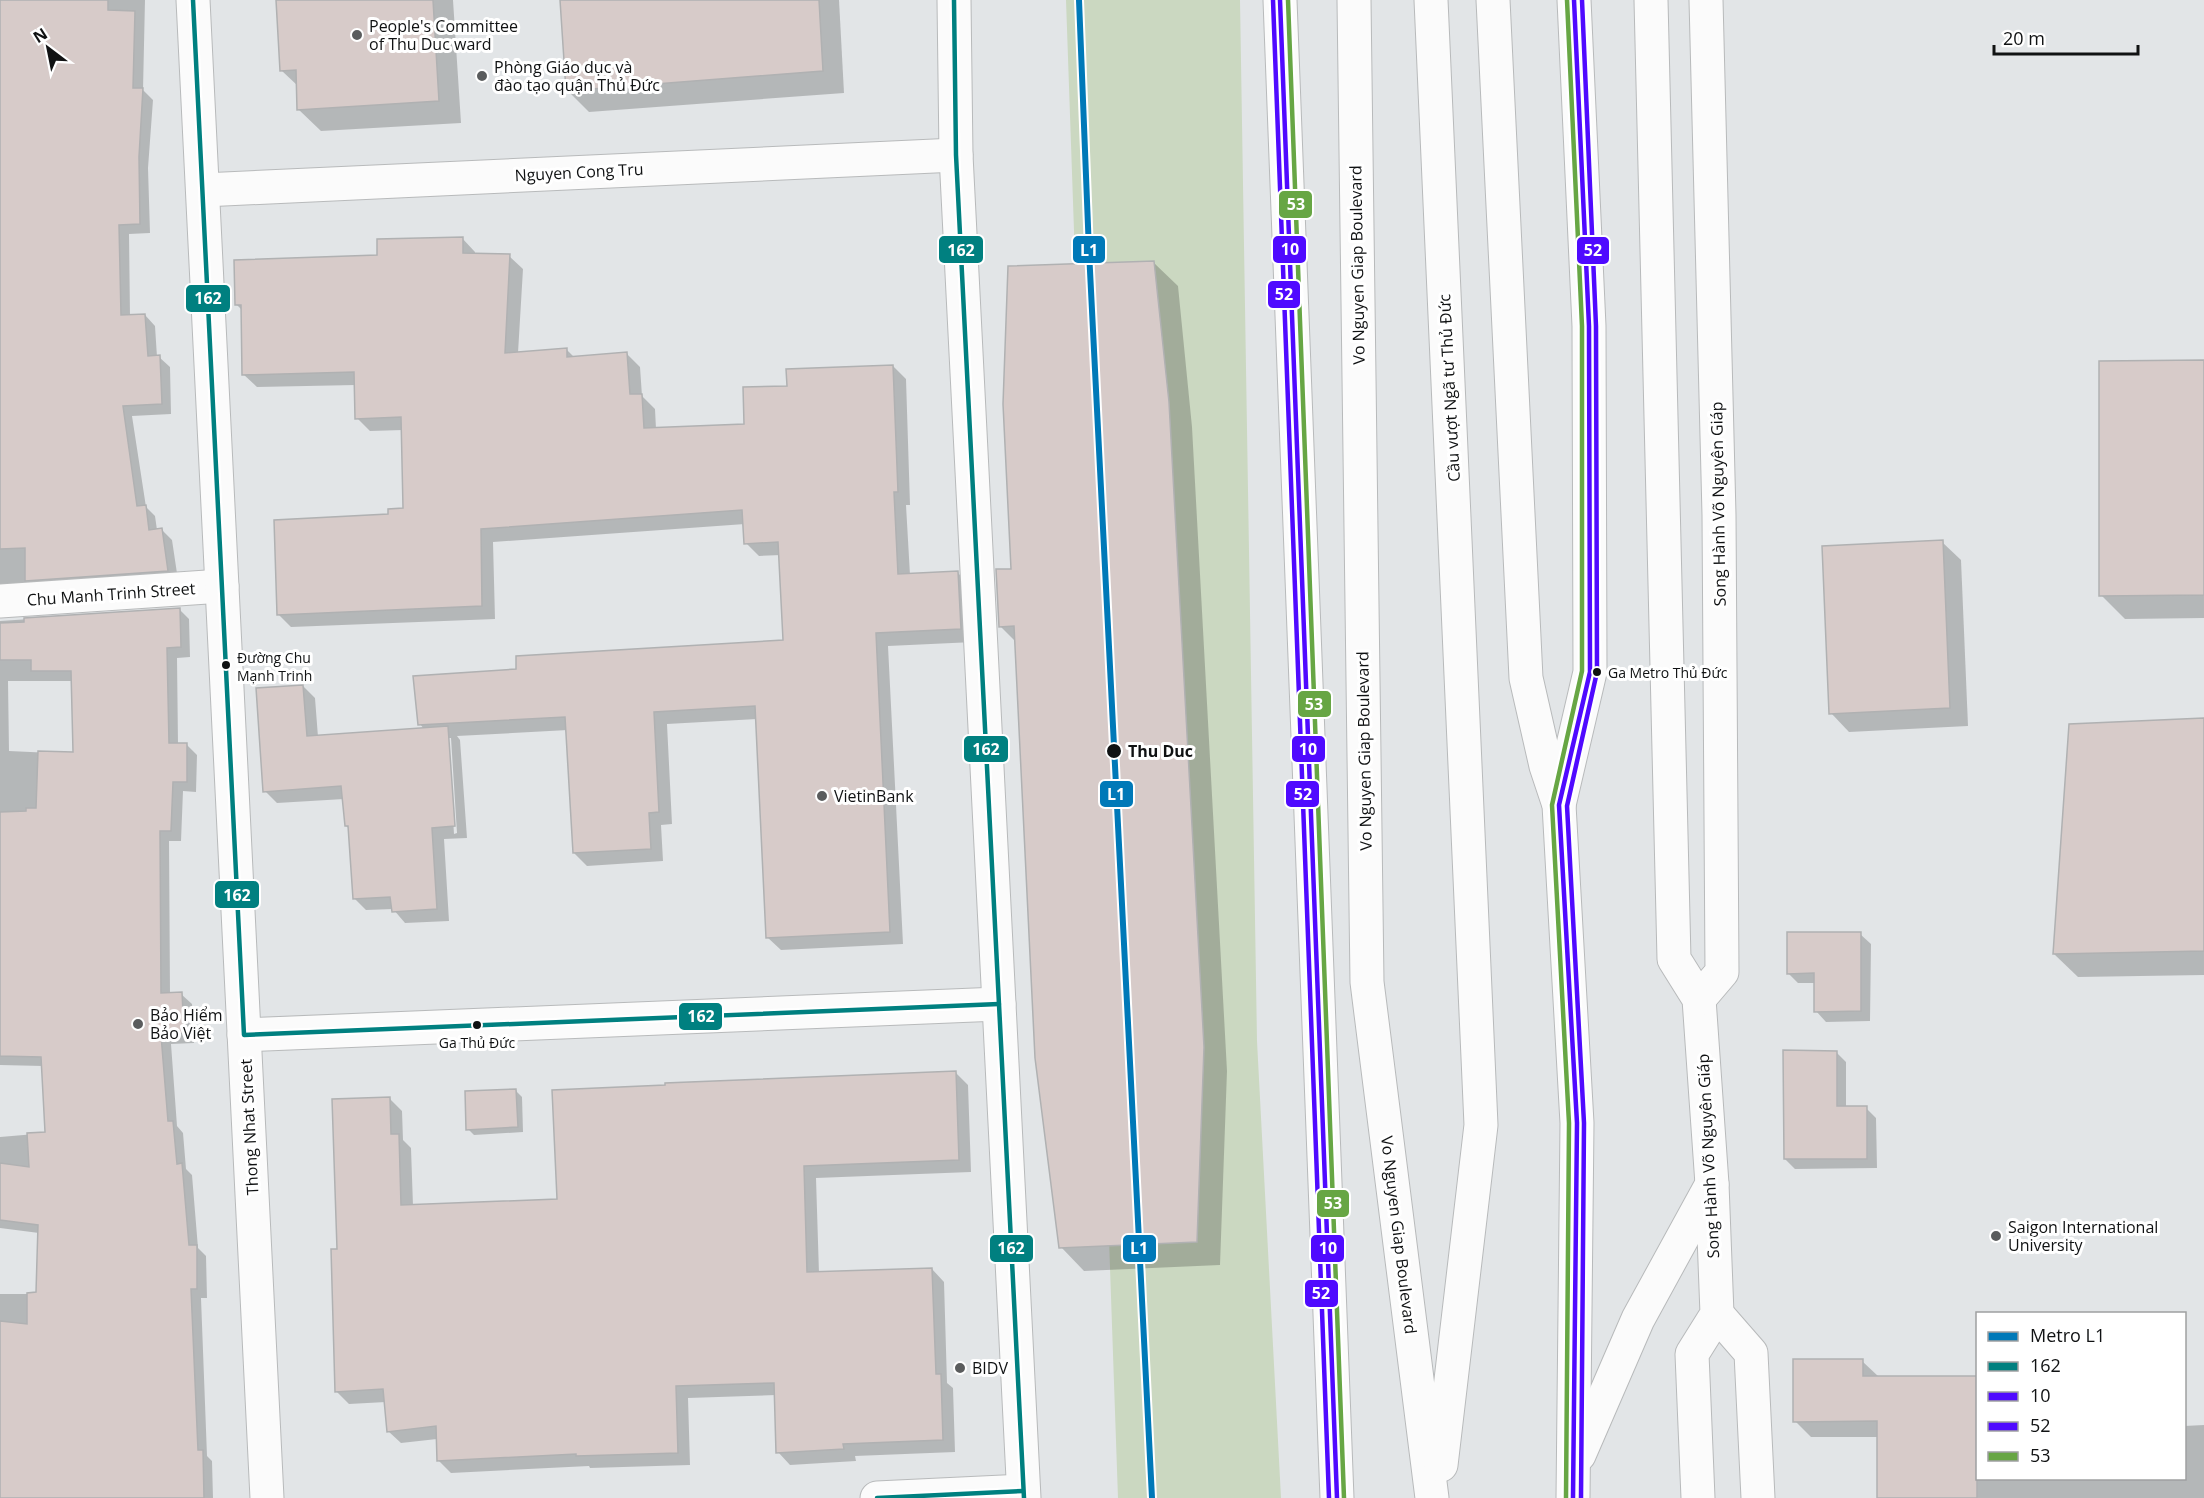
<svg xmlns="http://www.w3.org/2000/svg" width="2204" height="1498" font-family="'Open Sans',sans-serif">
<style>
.green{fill:#cbd8c1}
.shadow{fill:#0003;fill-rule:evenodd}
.building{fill:#d7cbc9;stroke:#b0b1b2;stroke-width:1.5}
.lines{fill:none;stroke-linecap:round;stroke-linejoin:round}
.street-casing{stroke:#b8babb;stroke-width:35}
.secondary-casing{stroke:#b8babb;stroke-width:35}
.highway-casing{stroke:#b8babb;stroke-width:35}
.street{stroke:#fbfbfb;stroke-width:33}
.secondary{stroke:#fbfbfb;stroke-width:33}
.highway{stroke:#fbfbfb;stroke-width:33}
.bus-1-casing{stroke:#fff;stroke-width:9}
.bus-2-casing{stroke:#fff;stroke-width:9}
.bus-3-casing{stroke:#fff;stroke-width:9}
.bus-4-casing{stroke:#fff;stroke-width:9}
.bus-1{stroke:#008080;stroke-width:4.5}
.bus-2{stroke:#4f0aff;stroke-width:4.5}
.bus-3{stroke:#4f0aff;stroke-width:4.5}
.bus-4{stroke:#67a644;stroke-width:4.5}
.metro-1-casing{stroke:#fff;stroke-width:10}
.metro-1{stroke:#0079b8;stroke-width:6}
.poi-dot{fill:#5a5c5d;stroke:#fff;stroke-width:2}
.bus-dot{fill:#101213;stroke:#fff;stroke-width:2}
.labels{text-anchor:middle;stroke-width:6;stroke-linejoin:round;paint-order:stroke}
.bus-label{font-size:14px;fill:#101213;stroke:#fff;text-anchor:start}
.poi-label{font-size:16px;fill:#101213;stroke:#fff;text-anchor:start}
.street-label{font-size:16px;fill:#101213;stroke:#fff}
.stop-label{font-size:16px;font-weight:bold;fill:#101213;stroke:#fff;text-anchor:start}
.line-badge{stroke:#fff;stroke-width:2}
.badge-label{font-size:16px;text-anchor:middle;font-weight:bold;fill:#fff}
</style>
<rect width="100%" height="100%" fill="#e2e5e7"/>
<polygon class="green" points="1066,0 1240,0 1257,1041 1281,1498 1118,1498"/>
<g class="shadow">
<polygon points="0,0 145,0 143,90 153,100 148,168 150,233 129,234 130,316 145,315 155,326 157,357 159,357 170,367 171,414 132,416 146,507 155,516 157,530 162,530 172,540 178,580 0,595"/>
<polygon points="278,0 453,0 461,123 321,131 298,109 298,86 282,71"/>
<polygon points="562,0 839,0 844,93 589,112 567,90"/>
<path d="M 462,238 L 475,252 L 475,255 L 509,256 L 523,269 L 518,353 L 566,349 L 575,358 L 627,354 L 640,367 L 642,396 L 655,409 L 656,429 L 746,426 L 788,387 L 893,366 L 906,379 L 910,505 L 906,505 L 910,575 L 958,573 L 971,586 L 974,642 L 888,646 L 903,944 L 781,950 L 767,937 L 757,719 L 667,724 L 672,824 L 661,825 L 663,861 L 587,866 L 574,853 L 568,730 L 457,736 L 460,740 L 467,838 L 444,839 L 449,921 L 405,923 L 393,909 L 366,910 L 354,898 L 350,829 L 346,826 L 344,799 L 277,803 L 265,791 L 303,686 L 315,698 L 318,737 L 424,729 L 420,724 L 518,670 L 785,642 L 781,555 L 759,556 L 746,543 L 745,524 L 493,542 L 495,619 L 291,627 L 278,614 L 390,516 L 404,510 L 403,430 L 370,431 L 357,418 L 356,385 L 257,387 L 243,374 L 242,310 L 236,304 L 378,256 ZM 448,738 L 451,738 L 457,833 L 454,834 Z"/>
<polygon points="1154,263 1178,286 1192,427 1227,1071 1220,1265 1084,1271 1061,1247 1016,642 1000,626 1012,570"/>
<polygon points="2204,361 2204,618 2125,619 2101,595"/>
<polygon points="1942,542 1961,560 1968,726 1849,732 1831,713"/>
<path d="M 179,609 L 189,619 L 190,657 L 177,658 L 178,744 L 187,745 L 197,755 L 196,792 L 183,791 L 181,841 L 169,841 L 170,994 L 181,994 L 192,1004 L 194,1043 L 171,1044 L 177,1126 L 183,1133 L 186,1169 L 192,1175 L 198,1248 L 206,1256 L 207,1298 L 201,1298 L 207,1456 L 212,1461 L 213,1498 L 0,1498 L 0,1294 L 37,1294 L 39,1233 L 0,1228 L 0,1137 L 47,1133 L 43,1066 L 0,1065 L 0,621 ZM 8,681 L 72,681 L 74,754 L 9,751 Z"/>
<polygon points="2204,719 2204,975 2078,977 2054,954"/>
<polygon points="1860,934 1871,944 1870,1021 1826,1022 1816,1011 1816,983 1798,983 1788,973"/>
<polygon points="1836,1052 1846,1062 1846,1108 1866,1108 1876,1118 1877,1168 1795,1169 1785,1159"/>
<polygon points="956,1073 968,1085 971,1172 816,1178 819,1273 932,1269 944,1282 947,1383 953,1388 955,1452 855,1456 856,1461 790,1465 778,1452 776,1395 688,1398 690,1465 590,1468 589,1466 451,1473 438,1460 437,1439 401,1443 388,1431 386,1402 349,1404 336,1391 338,1251 390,1099 402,1111 403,1140 411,1148 413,1206 558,1200"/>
<polygon points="516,1091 522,1097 523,1132 474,1135 468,1129"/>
<polygon points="1862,1361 1879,1377 1978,1377 1978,1478 2184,1478 2184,1426 2204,1425 2204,1498 1879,1498 1878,1437 1811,1437 1795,1421"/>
</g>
<g class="building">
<polygon points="0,0 108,0 108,10 135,11 133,88 143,88 139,157 140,224 119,225 121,315 145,314 148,356 160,355 162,404 123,406 137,506 146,505 149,530 162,528 168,571 25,581 25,548 0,549"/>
<polygon points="276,0 433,0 439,101 297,110 296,70 280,71"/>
<polygon points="560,0 819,0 823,71 566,91"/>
<polygon points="463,237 463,253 510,254 505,353 567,348 567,357 627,352 630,394 642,394 644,428 744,424 743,387 787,386 786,369 893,365 898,492 894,492 898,574 958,571 961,629 876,633 890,932 766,938 755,706 654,712 659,812 649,813 651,849 573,853 565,717 418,725 413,676 516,669 516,656 783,640 778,542 744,544 742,510 481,529 482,606 277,615 274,520 388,514 388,509 403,508 401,417 355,419 354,372 242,375 241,305 235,305 234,260 377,255 377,239"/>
<polygon points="1154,261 1169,402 1204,1047 1197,1242 1059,1248 1035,1058 1014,626 999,627 996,569 1011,569 1003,404 1008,266"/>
<polygon points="2204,360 2204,595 2099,596 2099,361"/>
<polygon points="1943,540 1950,708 1829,714 1822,546"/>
<polygon points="180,608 181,647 167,648 169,743 187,743 187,782 173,782 171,831 160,831 161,993 182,992 184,1033 161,1035 168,1121 173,1121 177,1164 182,1163 189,1245 197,1245 197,1289 191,1289 198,1450 203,1450 204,1498 0,1498 0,1321 27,1324 27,1293 36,1292 38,1225 0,1220 0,1163 29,1167 27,1133 45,1132 41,1057 0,1056 0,812 26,811 26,808 36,808 38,751 73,752 71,671 31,671 31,660 0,660 0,623 24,622 24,618"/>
<polygon points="303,685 307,736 448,726 455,826 432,828 437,909 392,912 390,897 353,899 348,826 345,826 341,786 263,792 256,688"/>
<polygon points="2204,718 2204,951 2053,954 2069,724"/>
<polygon points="1787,932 1861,932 1861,1011 1814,1012 1814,973 1787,974"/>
<polygon points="1783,1050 1837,1051 1837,1106 1867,1106 1867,1159 1784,1159"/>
<polygon points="956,1071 959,1160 804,1166 807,1272 932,1268 936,1374 941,1374 943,1440 843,1444 844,1449 776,1453 774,1383 676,1386 678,1453 576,1456 576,1454 437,1461 436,1426 387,1432 383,1389 335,1392 331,1249 337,1249 332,1099 390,1097 391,1134 399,1134 401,1205 557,1199 552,1090 665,1085 665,1083"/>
<polygon points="516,1089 518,1127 466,1130 465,1091"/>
<polygon points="1793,1359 1863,1359 1863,1376 1977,1376 1977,1498 1877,1498 1877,1421 1793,1422"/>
</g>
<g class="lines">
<g class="street-casing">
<g id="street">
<polyline points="203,190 956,155"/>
<polyline points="0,601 222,586"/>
<polyline points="244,1035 999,1004"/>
<polyline points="877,1498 1023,1491"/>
</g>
</g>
<g class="secondary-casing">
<g id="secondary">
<polyline points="193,0 267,1498"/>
<polyline points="954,0 956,155 1024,1498"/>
<polyline points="1651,0 1674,959 1699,999 1712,1184 1717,1314 1692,1354 1698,1498"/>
<polyline points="1699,999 1722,972 1719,515 1706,0"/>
<polyline points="1717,1314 1751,1353 1758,1498"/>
</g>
</g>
<g class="highway-casing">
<g id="highway">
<polyline points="1280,0 1337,1498"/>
<polyline points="1354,0 1367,982 1432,1498"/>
<polyline points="1431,0 1481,1125 1441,1465"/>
<polyline points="1493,0 1526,678 1546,766 1559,805 1577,1123 1573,1498"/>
<polyline points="1559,805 1590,672 1589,326 1574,0"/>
<polyline points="1579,1455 1638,1319 1712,1184"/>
</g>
</g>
<use href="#street" class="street"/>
<use href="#secondary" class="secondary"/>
<use href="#highway" class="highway"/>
<g class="bus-1-casing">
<g id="bus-1">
<polyline points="193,0 244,1035 999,1004"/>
<polyline points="954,0 956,155 1024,1498"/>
<polyline points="877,1498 1023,1491"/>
</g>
</g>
<g class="bus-2-casing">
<g id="bus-2">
<polyline points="1280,0 1337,1498"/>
<polyline points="1573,1498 1577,1123 1559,805 1590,672 1589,326 1574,0"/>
</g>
</g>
<g class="bus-3-casing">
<g id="bus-3">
<polyline points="1273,0 1329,1498"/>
<polyline points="1581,1498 1584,1123 1567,806 1597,672 1596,326 1582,0"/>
</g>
</g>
<g class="bus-4-casing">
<g id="bus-4">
<polyline points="1288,0 1344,1498"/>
<polyline points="1566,1498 1569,1123 1552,805 1582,671 1582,326 1567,0"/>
</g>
</g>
<use href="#bus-1" class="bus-1"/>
<use href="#bus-2" class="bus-2"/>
<use href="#bus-3" class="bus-3"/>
<use href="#bus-4" class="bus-4"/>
<g class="metro-1-casing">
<polyline id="metro-1" points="1079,0 1089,251 1152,1498"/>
</g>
<use href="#metro-1" class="metro-1"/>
</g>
<g class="poi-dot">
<circle cx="357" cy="35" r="6"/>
<circle cx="482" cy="76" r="6"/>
<circle cx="822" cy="796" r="6"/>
<circle cx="138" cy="1024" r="6"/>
<circle cx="1996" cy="1236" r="6"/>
<circle cx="960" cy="1368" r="6"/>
</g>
<g class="bus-dot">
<circle cx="226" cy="665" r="5"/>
<circle cx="1597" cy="672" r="5"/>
<circle cx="1114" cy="751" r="8"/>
<circle cx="477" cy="1025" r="5"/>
</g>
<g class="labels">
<g class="bus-label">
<text x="237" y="663">Đường Chu<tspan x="237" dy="18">Mạnh Trinh</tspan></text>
<text x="1608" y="678">Ga Metro Thủ Đức</text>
<text x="477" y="1048" text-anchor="middle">Ga Thủ Đức</text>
</g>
<g class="poi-label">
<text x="369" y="32">People's Committee<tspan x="369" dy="18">of Thu Duc ward</tspan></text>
<text x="494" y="73">Phòng Giáo dục và<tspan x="494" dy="18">đào tạo quận Thủ Đức</tspan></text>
<text x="834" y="802">VietinBank</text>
<text x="150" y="1021">Bảo Hiểm<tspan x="150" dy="18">Bảo Việt</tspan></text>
<text x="2008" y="1233">Saigon International<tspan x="2008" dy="18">University</tspan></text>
<text x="972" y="1374">BIDV</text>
</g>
<g class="street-label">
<text transform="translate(579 172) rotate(-3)" y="6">Nguyen Cong Tru</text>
<text transform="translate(1357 265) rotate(-91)" y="6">Vo Nguyen Giap Boulevard</text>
<text transform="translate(1449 388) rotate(-93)" y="6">Cầu vượt Ngã tư Thủ Đức</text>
<text transform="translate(1718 504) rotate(-91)" y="6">Song Hành Võ Nguyên Giáp</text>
<text transform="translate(111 594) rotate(-4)" y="6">Chu Manh Trinh Street</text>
<text transform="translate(1364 751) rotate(-91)" y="6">Vo Nguyen Giap Boulevard</text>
<text transform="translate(249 1127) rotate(-93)" y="6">Thong Nhat Street</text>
<text transform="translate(1708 1156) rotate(-93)" y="6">Song Hành Võ Nguyên Giáp</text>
<text transform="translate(1399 1235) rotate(83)" y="6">Vo Nguyen Giap Boulevard</text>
</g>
<g class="stop-label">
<text x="1128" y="757">Thu Duc</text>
</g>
</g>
<g class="line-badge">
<rect x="1278" y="190" width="35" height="29" rx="6" fill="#67a644"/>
<rect x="1272" y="235" width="35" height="29" rx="6" fill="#4f0aff"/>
<rect x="1072" y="235" width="34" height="29" rx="6" fill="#0079b8"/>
<rect x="938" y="235" width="46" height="29" rx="6" fill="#008080"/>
<rect x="1576" y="236" width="34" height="29" rx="6" fill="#4f0aff"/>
<rect x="1267" y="280" width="34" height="29" rx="6" fill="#4f0aff"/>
<rect x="185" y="284" width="46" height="29" rx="6" fill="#008080"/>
<rect x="1297" y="690" width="35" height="28" rx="6" fill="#67a644"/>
<rect x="1291" y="735" width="35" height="28" rx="6" fill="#4f0aff"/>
<rect x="963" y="735" width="46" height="28" rx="6" fill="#008080"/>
<rect x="1285" y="780" width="35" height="28" rx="6" fill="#4f0aff"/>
<rect x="1099" y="780" width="35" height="28" rx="6" fill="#0079b8"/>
<rect x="214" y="880" width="46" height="29" rx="6" fill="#008080"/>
<rect x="678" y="1002" width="45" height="29" rx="6" fill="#008080"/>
<rect x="1316" y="1189" width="34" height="29" rx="6" fill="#67a644"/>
<rect x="1310" y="1234" width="35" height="29" rx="6" fill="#4f0aff"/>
<rect x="1122" y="1234" width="35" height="29" rx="6" fill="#0079b8"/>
<rect x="989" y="1234" width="45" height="29" rx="6" fill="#008080"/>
<rect x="1304" y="1279" width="35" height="29" rx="6" fill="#4f0aff"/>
</g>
<g class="badge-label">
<text x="1296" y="210">53</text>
<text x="1290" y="255">10</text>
<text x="1089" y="256">L1</text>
<text x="961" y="256">162</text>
<text x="1593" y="256">52</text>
<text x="1284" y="300">52</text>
<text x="208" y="304">162</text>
<text x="1314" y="710">53</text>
<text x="1308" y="755">10</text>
<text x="986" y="755">162</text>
<text x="1303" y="800">52</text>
<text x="1116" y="800">L1</text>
<text x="237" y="901">162</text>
<text x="701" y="1022">162</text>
<text x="1333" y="1209">53</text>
<text x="1328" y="1254">10</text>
<text x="1139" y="1254">L1</text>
<text x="1011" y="1254">162</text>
<text x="1321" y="1299">52</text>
</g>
<rect x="1976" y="1312" width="210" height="168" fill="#ffffff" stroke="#9fa0a1" stroke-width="1.5"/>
<rect x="1988" y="1332" width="30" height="9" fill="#0079b8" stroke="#9fa0a1" stroke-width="1.5"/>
<text x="2030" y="1342" font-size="18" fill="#101213">Metro L1</text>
<rect x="1988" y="1362" width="30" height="9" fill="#008080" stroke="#9fa0a1" stroke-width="1.5"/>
<text x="2030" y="1372" font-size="18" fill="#101213">162</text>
<rect x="1988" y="1392" width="30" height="9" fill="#4f0aff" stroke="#9fa0a1" stroke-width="1.5"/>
<text x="2030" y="1402" font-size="18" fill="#101213">10</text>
<rect x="1988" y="1422" width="30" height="9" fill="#4f0aff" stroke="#9fa0a1" stroke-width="1.5"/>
<text x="2030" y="1432" font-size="18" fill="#101213">52</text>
<rect x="1988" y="1452" width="30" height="9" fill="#67a644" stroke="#9fa0a1" stroke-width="1.5"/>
<text x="2030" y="1462" font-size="18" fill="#101213">53</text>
<g transform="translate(48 48) rotate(328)" stroke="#ffffff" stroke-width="4.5" paint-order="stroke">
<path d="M0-4.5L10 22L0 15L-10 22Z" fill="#101213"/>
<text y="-9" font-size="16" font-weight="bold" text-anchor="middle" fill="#101213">N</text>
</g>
<path d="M1994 45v9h144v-9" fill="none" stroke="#101213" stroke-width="3"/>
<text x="2003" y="45" font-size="18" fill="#101213" stroke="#ffffff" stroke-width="4.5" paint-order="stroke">20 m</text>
</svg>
